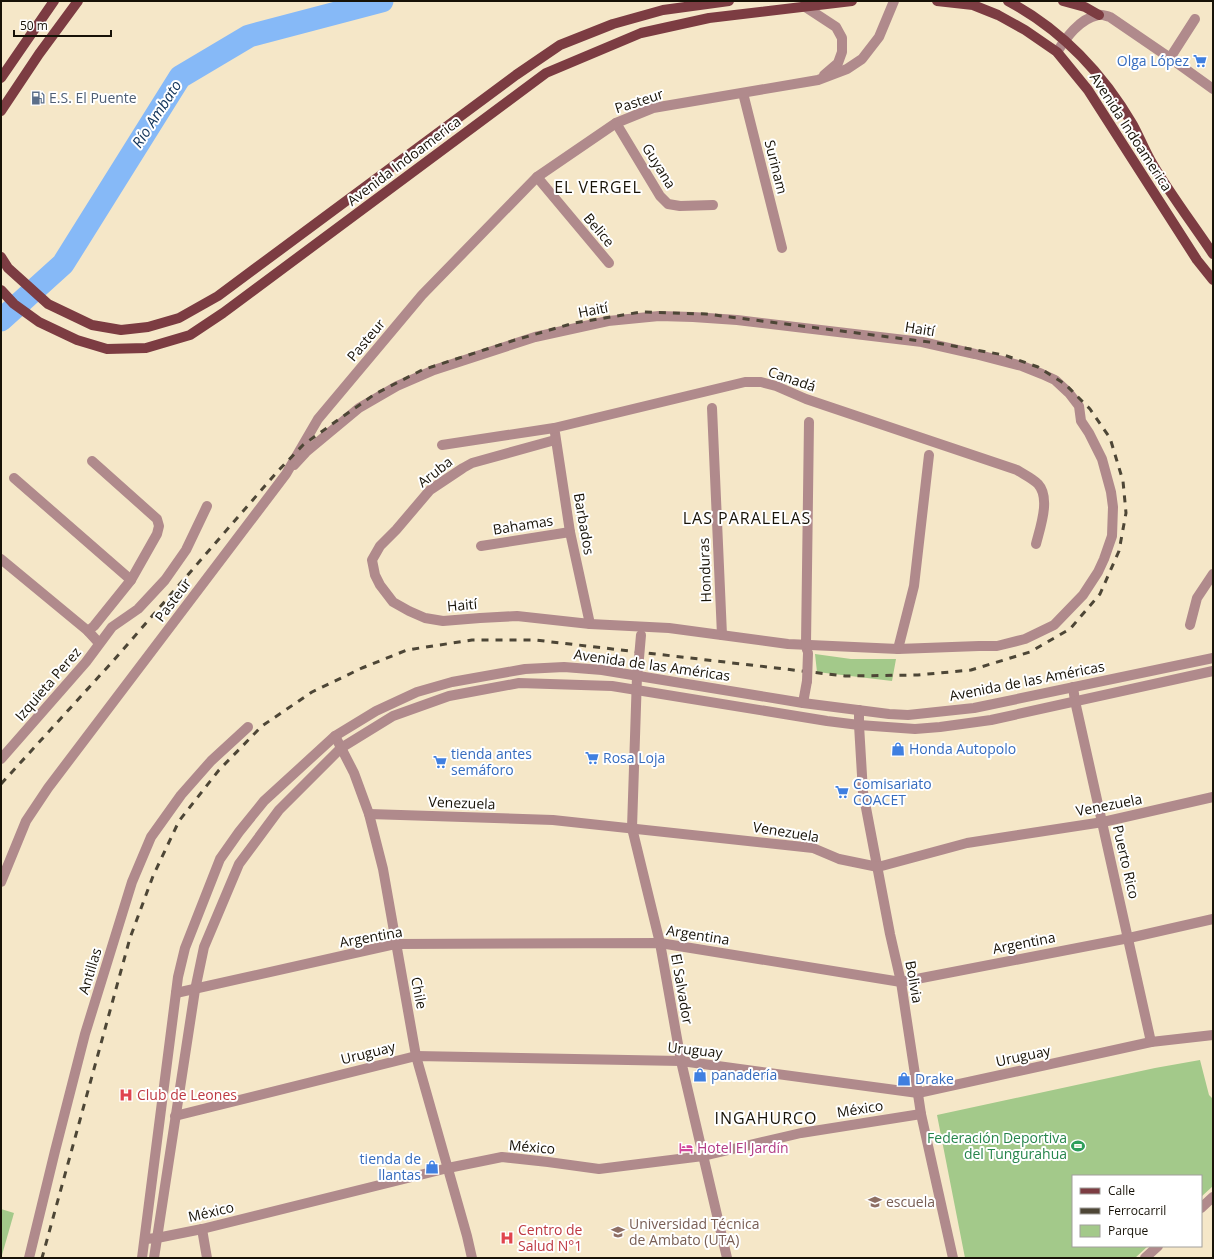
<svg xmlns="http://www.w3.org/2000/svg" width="1214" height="1259" font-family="'Open Sans',sans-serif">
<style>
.green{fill:#a3c98a}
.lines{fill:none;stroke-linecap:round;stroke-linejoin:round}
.river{stroke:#86b9f7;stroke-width:23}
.minor{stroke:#b08a8c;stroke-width:10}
.tertiary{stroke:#b08a8c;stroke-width:10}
.primary{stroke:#7c3c42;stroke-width:10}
.rail{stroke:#4d4636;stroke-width:3;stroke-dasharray:7 7;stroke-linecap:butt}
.minor-bridge{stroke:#b08a8c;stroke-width:10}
.labels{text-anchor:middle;stroke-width:4;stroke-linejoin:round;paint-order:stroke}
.shop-label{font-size:14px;fill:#366cbe;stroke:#fff;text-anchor:start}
.service-label{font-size:14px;fill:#4e5e75;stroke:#fff;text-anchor:start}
.street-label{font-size:14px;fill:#171207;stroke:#fff}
.health-label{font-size:14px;fill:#be3a42;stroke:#fff;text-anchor:start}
.leisure-label{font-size:14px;fill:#27864d;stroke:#fff;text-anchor:end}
.hotel-label{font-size:14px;fill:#b23c85;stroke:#fff;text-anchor:start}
.education-label{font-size:14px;fill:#785e54;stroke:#fff;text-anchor:start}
.water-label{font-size:15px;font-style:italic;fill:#10335a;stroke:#fff}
.quarter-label{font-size:16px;letter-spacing:1px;fill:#171207;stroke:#fff}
</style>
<rect width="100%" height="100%" fill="#f5e7c8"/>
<g class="green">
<polygon points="815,654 851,659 896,659 892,681 817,672"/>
<polygon points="1200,1060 1209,1095 1213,1099 1213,1186 1201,1197 1201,1176 1073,1176 1073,1246 1148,1246 1135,1258 965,1258 937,1115 1155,1068"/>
<polygon points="1,1209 14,1213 2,1255 1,1255"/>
</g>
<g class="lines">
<polyline class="river" points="1,320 63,264 180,77 249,36 382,1"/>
<g class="minor">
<polyline points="1170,58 1195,19"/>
<polyline points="743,93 782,248"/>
<polyline points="616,123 660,196 668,204 680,206 713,205"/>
<polyline points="537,177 609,263"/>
<polyline points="712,408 722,635"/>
<polyline points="555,433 570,532 590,624"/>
<path d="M 442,445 L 554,428 L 745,382 L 761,382 L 776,386 L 806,399 L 1017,470 C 1023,474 1032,478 1038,484 C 1051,498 1040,528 1036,544"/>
<polyline points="92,461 157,519 159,526 157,534 131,580"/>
<polyline points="294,465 306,452 359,408 397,386 434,370 535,337 608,321 659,316 693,317 737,320 922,342 975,354 1022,366 1042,374 1055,380 1069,393 1079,406 1081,421 1089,433 1102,459 1111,492 1113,507 1112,536 1104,559 1098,572 1083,595 1054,625 1025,639 997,646 979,646 898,649 788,644 669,628 590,624 517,616 480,618 443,621 425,618 409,611 393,602 380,585 375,575 372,560 380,546 396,530 430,490 463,468 472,463 555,440"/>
<polyline points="14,478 131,580 94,626 88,631"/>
<polyline points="481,546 570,532"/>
<polyline points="1,559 88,631 99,643"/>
<polyline points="1190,625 1197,598 1213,574"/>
<polyline points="898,649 914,586 929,455"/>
<polyline points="807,650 806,644 809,422"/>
<polyline points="639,658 637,676 632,828 660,943 681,1061 727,1258"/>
<polyline points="1073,687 1075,701 1151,1042"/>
<polyline points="803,703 807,681"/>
<polyline points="859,710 859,725 863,792 890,934 901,982 921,1114 953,1258"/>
<polyline points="335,736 354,773 369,814 383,869 416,1056 467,1236 472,1258"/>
<polyline points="1,759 86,662 112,627 138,609 165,580 186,550 207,506"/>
<polyline points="369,814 553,820 813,848 839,859 878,867 967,843 1103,822 1213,797"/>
<polyline points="176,993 395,944 660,943 901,982 1129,938 1213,919"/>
<polyline points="175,1116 416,1056 681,1061 918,1093 1151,1042 1213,1035"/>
<polyline points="1201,1208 1213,1197"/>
<polyline points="202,1229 207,1258"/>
<polyline points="145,1239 157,1238 202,1229 448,1168 502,1157 548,1162 599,1169 703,1156 801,1133 921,1114"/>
<polyline points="29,1258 55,1151 85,1034 132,882 151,837 181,795 211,761 248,727"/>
<polyline points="1145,1258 1158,1246"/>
</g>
<g class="tertiary">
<polyline points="804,6 836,27 842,38 842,52 838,63 824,75"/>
<path d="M 1057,52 C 1066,38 1079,19 1098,15 C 1102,14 1106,16 1110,17 L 1170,58 L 1213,89"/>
<polyline points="1,882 26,821 48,788 286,474 318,419 422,295 537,177 616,123 653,108 818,80 847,69 862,59 879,37 894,1"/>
<polyline points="142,1258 178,977 185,948 220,859 239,832 264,801 335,736 376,711 417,692 452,682 525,669 564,667 602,670 803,703 889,714 908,715 974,708 1213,658"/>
<polyline points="154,1258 195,990 204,947 239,864 279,810 341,748 393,716 449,696 519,683 612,686 827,721 859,725 915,729 940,727 991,720 1213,671"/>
</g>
<g class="primary">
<polyline points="937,1 973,5 998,15 1025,30 1057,52 1088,90 1197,260 1213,280"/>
<path d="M 1008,1 C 1062,30 1102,72 1133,125 C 1140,138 1145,151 1152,163 C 1170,194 1193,224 1213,254"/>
<polyline points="1063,1 1085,7 1099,15"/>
<polyline points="1,78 54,1"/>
<polyline points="1,111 39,54 78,1"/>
<polyline points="1,257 8,268 48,304 92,325 121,330 148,327 179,318 218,296 516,75 560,45 613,24 663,10 729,1"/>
<polyline points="1,290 14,304 39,322 77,340 107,349 146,348 190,335 223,313 546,73 641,33 709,18 852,1"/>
</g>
<polyline class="rail" points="1,784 114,660 277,472 303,445 335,422 375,394 422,370 515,340 574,323 641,312 706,314 937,343 1004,355 1038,367 1065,384 1090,409 1110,438 1123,481 1126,513 1119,551 1100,594 1070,629 1030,652 971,670 918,675 845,676 535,640 472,640 407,650 362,668 312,692 262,726 219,770 179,821 153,876 130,938 42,1258"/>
<g class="minor-bridge">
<polyline points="639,658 641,635"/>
<polyline points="807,681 808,653"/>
</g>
</g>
<defs>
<g id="supermarket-bare" transform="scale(1.08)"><path d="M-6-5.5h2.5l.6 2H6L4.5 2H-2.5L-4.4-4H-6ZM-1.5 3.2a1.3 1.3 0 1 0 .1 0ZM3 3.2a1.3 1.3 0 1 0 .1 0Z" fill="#3f7fe0" stroke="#fff" stroke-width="2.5" paint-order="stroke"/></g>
<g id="fuel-bare" transform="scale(1.08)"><path d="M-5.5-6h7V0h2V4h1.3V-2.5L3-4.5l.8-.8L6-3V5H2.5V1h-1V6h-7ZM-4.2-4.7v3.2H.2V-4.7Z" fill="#5c6f8a" stroke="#fff" stroke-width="2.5" paint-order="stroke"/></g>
<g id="shop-bare" transform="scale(1.08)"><path d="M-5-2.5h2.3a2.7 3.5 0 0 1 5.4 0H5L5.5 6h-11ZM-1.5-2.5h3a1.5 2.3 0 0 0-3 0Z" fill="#3f7fe0" stroke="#fff" stroke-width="2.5" paint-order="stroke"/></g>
<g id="hospital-bare" transform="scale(1.08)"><path d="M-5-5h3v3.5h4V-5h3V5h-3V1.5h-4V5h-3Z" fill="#e0444e" stroke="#fff" stroke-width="2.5" paint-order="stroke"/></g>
<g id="stadium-bare" transform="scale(1.08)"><path d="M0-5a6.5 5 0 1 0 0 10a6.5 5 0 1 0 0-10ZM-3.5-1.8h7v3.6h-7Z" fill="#2e9e5b" stroke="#fff" stroke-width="2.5" paint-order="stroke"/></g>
<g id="hotel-bare" transform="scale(1.08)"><path d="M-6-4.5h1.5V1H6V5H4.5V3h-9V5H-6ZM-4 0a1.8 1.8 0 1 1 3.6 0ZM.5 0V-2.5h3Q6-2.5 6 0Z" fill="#d1479c" stroke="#fff" stroke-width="2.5" paint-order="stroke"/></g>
<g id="school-bare" transform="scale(1.08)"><path d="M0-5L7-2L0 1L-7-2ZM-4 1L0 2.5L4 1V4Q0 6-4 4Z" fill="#8d6e63" stroke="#fff" stroke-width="2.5" paint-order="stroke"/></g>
<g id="university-bare" transform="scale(1.08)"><path d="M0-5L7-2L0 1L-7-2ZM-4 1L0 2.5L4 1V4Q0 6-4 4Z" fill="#8d6e63" stroke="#fff" stroke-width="2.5" paint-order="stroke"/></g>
</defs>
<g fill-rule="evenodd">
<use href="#supermarket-bare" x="1200" y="61"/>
<use href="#fuel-bare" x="38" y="98"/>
<use href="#shop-bare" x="898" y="749"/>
<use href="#supermarket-bare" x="592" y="758"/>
<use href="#supermarket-bare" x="440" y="762"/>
<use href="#supermarket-bare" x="842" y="792"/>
<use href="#shop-bare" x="700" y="1075"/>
<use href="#shop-bare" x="904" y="1079"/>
<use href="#hospital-bare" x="126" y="1095"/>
<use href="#stadium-bare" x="1078" y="1146"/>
<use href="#hotel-bare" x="686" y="1148"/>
<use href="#shop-bare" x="432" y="1167"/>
<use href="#school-bare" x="875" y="1202"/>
<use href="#university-bare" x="618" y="1232"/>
<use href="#hospital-bare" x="507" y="1238"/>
</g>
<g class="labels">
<g class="shop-label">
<text x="1189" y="66" text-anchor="end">Olga López</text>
<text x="909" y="754">Honda Autopolo</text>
<text x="451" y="759">tienda antes<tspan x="451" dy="16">semáforo</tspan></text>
<text x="603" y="763">Rosa Loja</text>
<text x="853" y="789">Comisariato<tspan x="853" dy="16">COACET</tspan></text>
<text x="711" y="1080">panadería</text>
<text x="915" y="1084">Drake</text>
<text x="421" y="1164" text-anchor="end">tienda de<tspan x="421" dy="16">llantas</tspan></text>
</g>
<g class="service-label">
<text x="49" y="103">E.S. El Puente</text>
</g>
<g class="street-label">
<text transform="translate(639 101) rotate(-18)" y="5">Pasteur</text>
<text transform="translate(1131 132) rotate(57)" y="5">Avenida Indoamerica</text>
<text transform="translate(404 161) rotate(-37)" y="5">Avenida Indoamerica</text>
<text transform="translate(659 166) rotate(58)" y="5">Guyana</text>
<text transform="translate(776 167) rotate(76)" y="5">Surinam</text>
<text transform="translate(599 230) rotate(50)" y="5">Belice</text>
<text transform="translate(593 310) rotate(-11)" y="5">Haití</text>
<text transform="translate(920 329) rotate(9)" y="5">Haití</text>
<text transform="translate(366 340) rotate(-50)" y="5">Pasteur</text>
<text transform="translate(792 379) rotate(19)" y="5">Canadá</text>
<text transform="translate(435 472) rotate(-38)" y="5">Aruba</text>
<text transform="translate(584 524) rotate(80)" y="5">Barbados</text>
<text transform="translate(523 525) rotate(-9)" y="5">Bahamas</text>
<text transform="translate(705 570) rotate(-92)" y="5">Honduras</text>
<text transform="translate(173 600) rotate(-53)" y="5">Pasteur</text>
<text transform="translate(462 605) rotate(-5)" y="5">Haití</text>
<text transform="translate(652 665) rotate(8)" y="5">Avenida de las Américas</text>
<text transform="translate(1027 681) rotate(-11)" y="5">Avenida de las Américas</text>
<text transform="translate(48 684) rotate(-49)" y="5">Izquieta Perez</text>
<text transform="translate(462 803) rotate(2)" y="5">Venezuela</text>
<text transform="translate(1109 805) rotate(-11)" y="5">Venezuela</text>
<text transform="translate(786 832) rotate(9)" y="5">Venezuela</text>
<text transform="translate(1126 862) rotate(77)" y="5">Puerto Rico</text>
<text transform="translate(698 935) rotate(9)" y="5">Argentina</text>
<text transform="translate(371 937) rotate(-10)" y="5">Argentina</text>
<text transform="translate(1024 943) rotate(-11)" y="5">Argentina</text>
<text transform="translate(90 971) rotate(-73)" y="5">Antillas</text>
<text transform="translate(914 982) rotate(80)" y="5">Bolivia</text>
<text transform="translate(682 989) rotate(80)" y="5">El Salvador</text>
<text transform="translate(419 993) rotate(79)" y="5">Chile</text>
<text transform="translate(695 1050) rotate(6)" y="5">Uruguay</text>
<text transform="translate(368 1053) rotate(-14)" y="5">Uruguay</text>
<text transform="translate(1023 1056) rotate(-12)" y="5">Uruguay</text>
<text transform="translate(860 1109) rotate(-9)" y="5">México</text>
<text transform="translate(532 1147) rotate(5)" y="5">México</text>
<text transform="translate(211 1212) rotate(-13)" y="5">México</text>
</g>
<g class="health-label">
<text x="137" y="1100">Club de Leones</text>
<text x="518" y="1235">Centro de<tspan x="518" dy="16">Salud N°1</tspan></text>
</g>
<g class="leisure-label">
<text x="1067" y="1143">Federación Deportiva<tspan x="1067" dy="16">del Tungurahua</tspan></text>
</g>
<g class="hotel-label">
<text x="697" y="1153">Hotel El Jardín</text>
</g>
<g class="education-label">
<text x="886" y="1207">escuela</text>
<text x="629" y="1229">Universidad Técnica<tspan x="629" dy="16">de Ambato (UTA)</tspan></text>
</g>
<g class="water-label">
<text transform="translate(157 114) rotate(-57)" y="5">Río Ambato</text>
</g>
<g class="quarter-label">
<text x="598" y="193">EL VERGEL</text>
<text x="747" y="524">LAS PARALELAS</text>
<text x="766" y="1124">INGAHURCO</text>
</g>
</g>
<rect width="1214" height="1259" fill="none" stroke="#171207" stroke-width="4"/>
<rect x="1072" y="1175" width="130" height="72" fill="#ffffff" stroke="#a2a09c"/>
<rect x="1080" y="1188" width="20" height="6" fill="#7c3c42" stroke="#a2a09c"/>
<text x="1108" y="1195" font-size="12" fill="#171207">Calle</text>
<rect x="1080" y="1208" width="20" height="6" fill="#4d4636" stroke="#a2a09c"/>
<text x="1108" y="1215" font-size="12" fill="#171207">Ferrocarril</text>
<rect x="1080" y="1225" width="20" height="12" fill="#a3c98a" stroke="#a2a09c"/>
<text x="1108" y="1235" font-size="12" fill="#171207">Parque</text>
<path d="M14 30v6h97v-6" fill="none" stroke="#171207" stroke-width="2"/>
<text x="20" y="30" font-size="12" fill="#171207" stroke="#ffffff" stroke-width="3" paint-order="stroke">50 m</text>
</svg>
